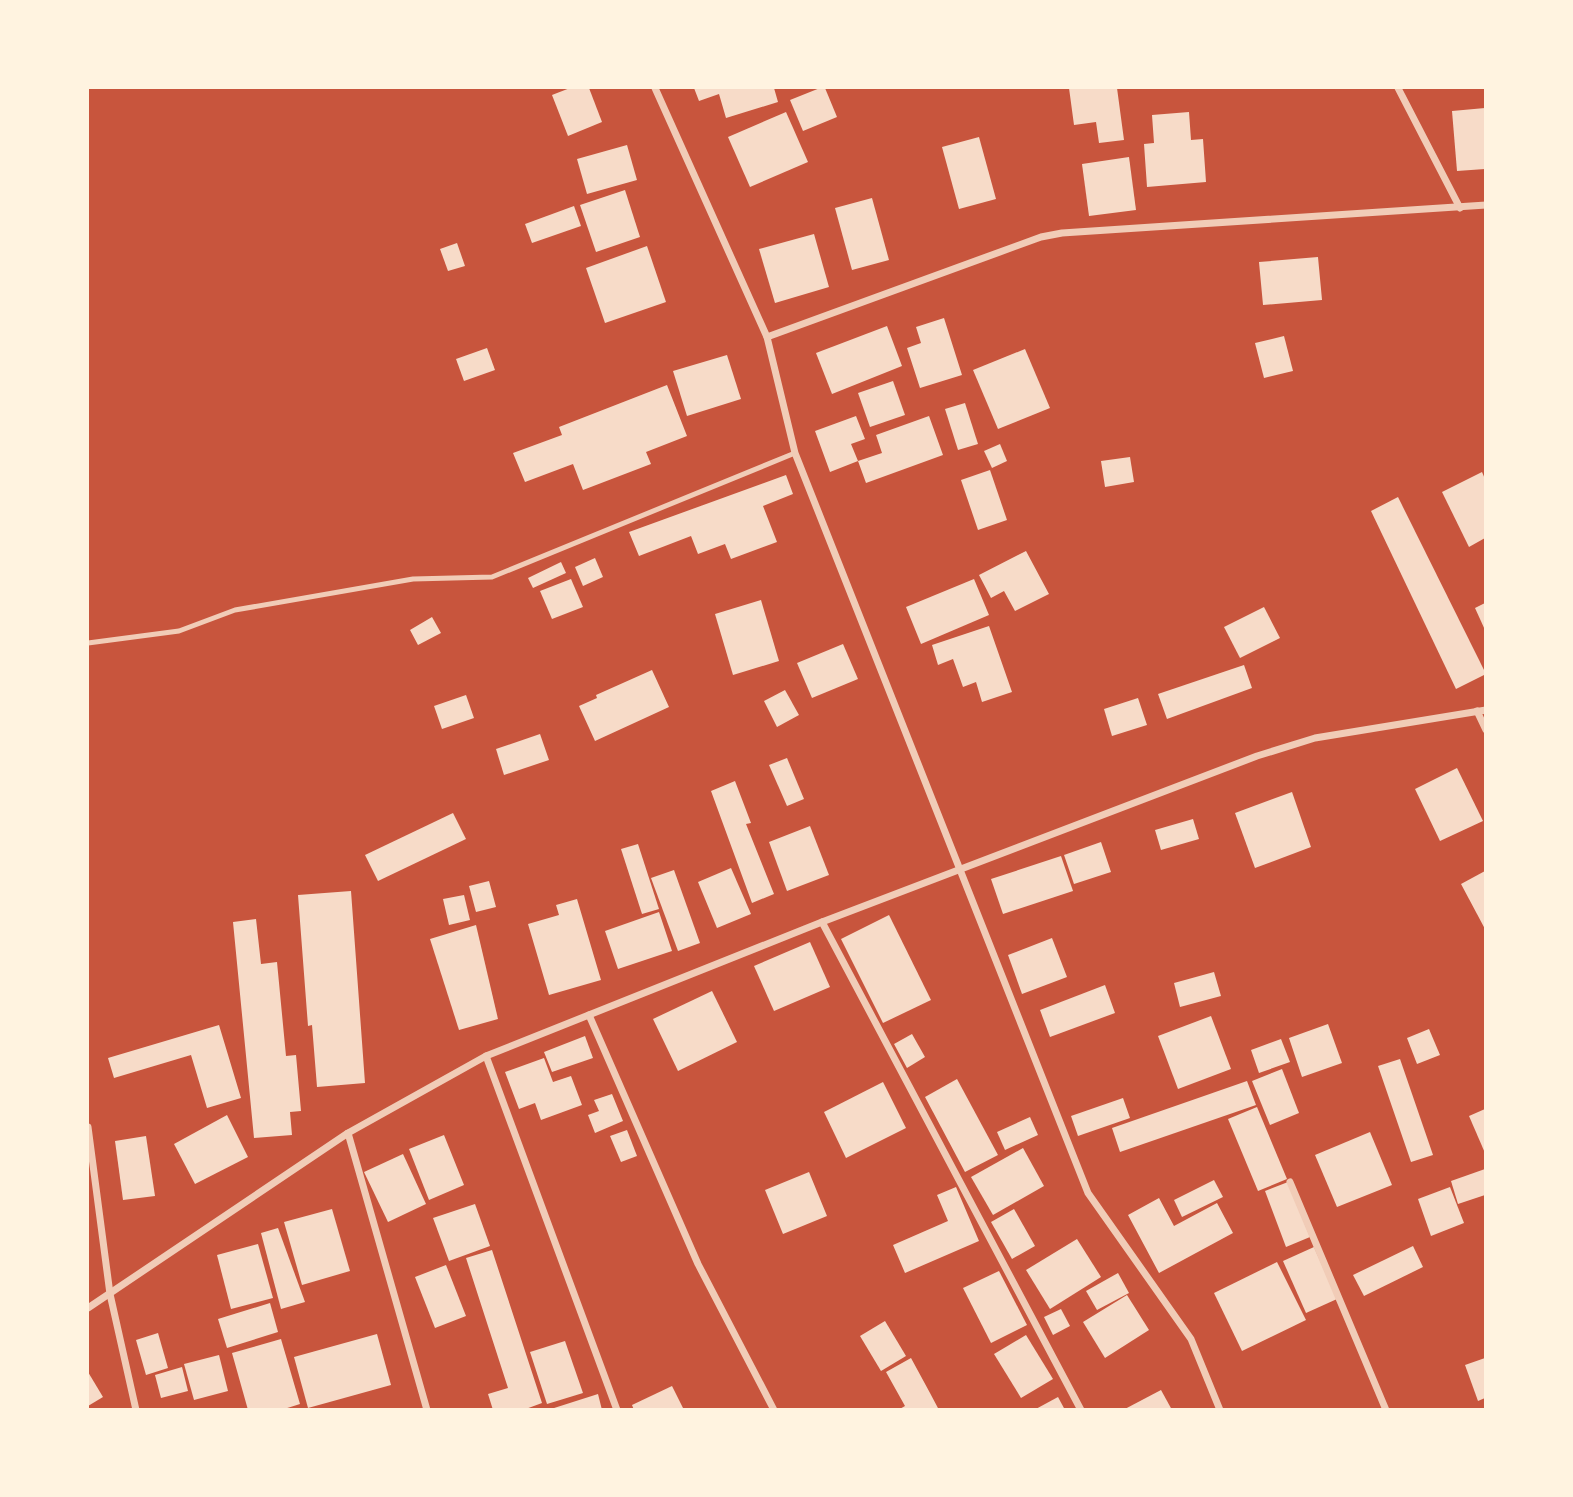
<svg xmlns="http://www.w3.org/2000/svg" width="1573" height="1497" font-family="'DejaVu Sans',sans-serif">
<style>
.building{fill:#f7dbc8}
.lines{fill:none;stroke-linecap:round;stroke-linejoin:round}
.service{stroke:#f1ccb7;stroke-width:5}
.minor{stroke:#f1ccb7;stroke-width:7}
</style>
<rect width="100%" height="100%" fill="#c8553d"/>
<g class="building">
<polygon points="570,88 589,88 602,122 568,136 552,95"/>
<polygon points="694,88 774,88 778,102 726,118 719,94 699,101"/>
<polygon points="820,88 825,88 837,117 803,131 790,100"/>
<polygon points="1069,88 1117,88 1124,140 1099,143 1096,122 1074,125"/>
<polygon points="1485,108 1485,169 1457,171 1452,111"/>
<polygon points="786,112 808,162 750,187 728,137"/>
<polygon points="1189,112 1191,140 1203,139 1206,182 1147,187 1144,144 1154,143 1152,115"/>
<polygon points="979,137 996,199 959,209 942,147"/>
<polygon points="627,145 637,180 587,194 577,159"/>
<polygon points="1129,157 1136,210 1089,216 1082,164"/>
<polygon points="625,190 640,237 596,252 580,205"/>
<polygon points="872,198 889,260 852,270 835,208"/>
<polygon points="574,206 581,226 532,243 525,224"/>
<polygon points="814,234 829,287 775,303 759,249"/>
<polygon points="457,243 465,266 448,271 440,249"/>
<polygon points="647,246 666,302 605,323 586,268"/>
<polygon points="1318,257 1322,300 1263,305 1259,262"/>
<polygon points="944,318 962,375 920,388 907,348 921,343 916,327"/>
<polygon points="887,326 902,366 832,394 816,353"/>
<polygon points="1284,336 1293,371 1264,378 1255,343"/>
<polygon points="487,348 495,370 464,381 456,359"/>
<polygon points="1025,349 1050,408 998,429 973,370"/>
<polygon points="727,355 741,399 687,416 673,371"/>
<polygon points="893,381 905,415 870,427 858,393"/>
<polygon points="667,385 687,436 646,452 651,464 583,490 573,464 525,482 513,453 562,435 559,427"/>
<polygon points="965,403 978,444 958,450 945,409"/>
<polygon points="856,416 865,439 851,444 858,461 830,472 815,431"/>
<polygon points="929,416 943,455 866,483 858,461 882,453 876,435"/>
<polygon points="1000,444 1007,461 992,468 984,451"/>
<polygon points="1130,457 1134,482 1105,487 1101,461"/>
<polygon points="990,470 1007,520 978,530 961,480"/>
<polygon points="1482,472 1485,479 1485,538 1469,547 1442,492"/>
<polygon points="786,475 793,494 763,506 777,542 731,559 725,544 698,554 691,536 639,556 629,532"/>
<polygon points="1398,497 1486,674 1456,689 1371,511"/>
<polygon points="1026,551 1049,594 1015,611 1004,591 991,598 979,575"/>
<polygon points="595,558 603,577 583,586 575,567"/>
<polygon points="561,562 566,573 533,588 528,578"/>
<polygon points="571,579 583,607 552,619 540,591"/>
<polygon points="974,579 989,615 921,644 906,607"/>
<polygon points="761,600 779,661 733,675 715,614"/>
<polygon points="1485,603 1485,630 1475,608"/>
<polygon points="1264,607 1280,638 1240,658 1224,627"/>
<polygon points="432,617 441,633 418,645 410,630"/>
<polygon points="989,626 1012,692 982,702 976,682 963,687 953,659 938,665 932,645"/>
<polygon points="843,644 858,679 812,698 797,663"/>
<polygon points="1244,665 1252,688 1167,719 1158,694"/>
<polygon points="652,670 669,707 595,741 579,706 597,698 596,695"/>
<polygon points="785,690 799,715 777,727 764,701"/>
<polygon points="466,695 474,718 442,729 434,706"/>
<polygon points="1138,698 1147,725 1112,736 1104,709"/>
<polygon points="540,734 549,760 504,775 496,749"/>
<polygon points="787,758 804,799 787,806 769,765"/>
<polygon points="1457,768 1483,821 1440,841 1415,789"/>
<polygon points="735,781 751,823 746,824 774,894 752,903 711,791"/>
<polygon points="1292,792 1311,847 1255,868 1235,813"/>
<polygon points="453,813 466,839 378,881 365,855"/>
<polygon points="1193,819 1199,839 1161,850 1155,830"/>
<polygon points="810,826 829,875 787,891 769,842"/>
<polygon points="1101,842 1111,872 1074,884 1064,855"/>
<polygon points="638,844 659,909 642,914 621,849"/>
<polygon points="1061,856 1073,891 1003,914 991,879"/>
<polygon points="731,868 751,914 717,928 698,882"/>
<polygon points="674,870 700,943 678,951 651,878"/>
<polygon points="1485,871 1485,929 1461,884"/>
<polygon points="489,881 496,907 476,912 469,886"/>
<polygon points="351,891 365,1083 317,1087 312,1025 308,1026 298,895"/>
<polygon points="464,895 470,920 449,925 443,899"/>
<polygon points="577,899 601,980 549,995 528,924 559,915 556,905"/>
<polygon points="659,912 672,951 618,969 605,931"/>
<polygon points="889,915 931,1000 883,1023 841,939"/>
<polygon points="256,919 261,964 277,962 286,1056 296,1055 301,1111 290,1112 292,1135 254,1138 233,922"/>
<polygon points="476,925 498,1019 459,1030 430,939"/>
<polygon points="1052,938 1067,977 1022,994 1008,955"/>
<polygon points="810,942 830,987 774,1011 754,966"/>
<polygon points="1214,972 1221,996 1180,1007 1174,983"/>
<polygon points="1105,985 1115,1013 1050,1037 1040,1010"/>
<polygon points="712,991 737,1042 678,1071 653,1019"/>
<polygon points="1211,1016 1231,1069 1178,1089 1158,1036"/>
<polygon points="1328,1024 1342,1063 1302,1077 1289,1038"/>
<polygon points="219,1025 241,1098 207,1108 191,1055 114,1078 108,1058"/>
<polygon points="1429,1029 1440,1055 1417,1064 1407,1038"/>
<polygon points="912,1034 925,1057 907,1068 894,1044"/>
<polygon points="585,1036 593,1058 552,1072 544,1052"/>
<polygon points="1281,1039 1290,1062 1259,1073 1251,1050"/>
<polygon points="544,1058 553,1082 571,1076 582,1105 541,1120 535,1103 519,1109 505,1072"/>
<polygon points="1400,1059 1433,1155 1411,1162 1378,1066"/>
<polygon points="1282,1069 1299,1113 1270,1125 1252,1081"/>
<polygon points="957,1079 998,1155 965,1172 925,1097"/>
<polygon points="1247,1081 1256,1105 1120,1152 1112,1128"/>
<polygon points="883,1082 906,1128 846,1158 824,1112"/>
<polygon points="612,1094 623,1121 595,1133 588,1115 599,1111 594,1100"/>
<polygon points="1123,1098 1130,1118 1078,1136 1071,1116"/>
<polygon points="1257,1107 1287,1179 1258,1191 1228,1119"/>
<polygon points="1485,1109 1485,1153 1469,1116"/>
<polygon points="227,1115 248,1157 195,1184 174,1144"/>
<polygon points="1030,1117 1038,1135 1005,1150 997,1132"/>
<polygon points="627,1130 637,1156 621,1162 610,1136"/>
<polygon points="1370,1132 1392,1185 1337,1207 1315,1155"/>
<polygon points="444,1135 464,1185 429,1200 409,1149"/>
<polygon points="146,1136 155,1196 123,1200 115,1141"/>
<polygon points="1023,1148 1044,1186 993,1215 971,1177"/>
<polygon points="403,1154 426,1204 388,1222 364,1172"/>
<polygon points="1485,1169 1485,1195 1458,1204 1451,1181"/>
<polygon points="809,1172 827,1216 783,1234 765,1190"/>
<polygon points="1214,1180 1223,1197 1182,1217 1174,1200"/>
<polygon points="1288,1182 1310,1237 1286,1247 1265,1191"/>
<polygon points="956,1187 979,1241 905,1273 893,1245 948,1221 937,1195"/>
<polygon points="1450,1187 1464,1223 1431,1236 1418,1199"/>
<polygon points="1159,1198 1174,1226 1217,1203 1233,1233 1159,1273 1128,1215"/>
<polygon points="475,1204 490,1246 449,1261 433,1218"/>
<polygon points="332,1209 350,1271 302,1285 284,1222"/>
<polygon points="1014,1209 1035,1246 1012,1259 991,1222"/>
<polygon points="278,1228 305,1302 281,1309 261,1233"/>
<polygon points="1077,1239 1101,1277 1050,1309 1026,1270"/>
<polygon points="258,1244 273,1298 231,1309 217,1255"/>
<polygon points="1413,1246 1423,1267 1364,1296 1353,1275"/>
<polygon points="1314,1247 1337,1299 1306,1313 1283,1261"/>
<polygon points="492,1250 542,1403 523,1410 493,1410 488,1394 508,1388 466,1258"/>
<polygon points="1277,1262 1306,1320 1242,1351 1214,1293"/>
<polygon points="446,1265 466,1316 435,1328 415,1277"/>
<polygon points="999,1271 1027,1325 991,1343 963,1288"/>
<polygon points="1118,1273 1129,1293 1097,1310 1086,1291"/>
<polygon points="1127,1295 1149,1330 1105,1358 1083,1322"/>
<polygon points="270,1303 278,1332 227,1348 218,1319"/>
<polygon points="1061,1309 1070,1326 1053,1335 1044,1317"/>
<polygon points="885,1321 906,1356 881,1371 860,1336"/>
<polygon points="158,1333 168,1368 146,1375 136,1340"/>
<polygon points="377,1334 391,1385 308,1408 294,1357"/>
<polygon points="1026,1335 1053,1379 1021,1398 994,1354"/>
<polygon points="281,1339 300,1404 281,1410 248,1410 232,1353"/>
<polygon points="565,1341 583,1393 547,1404 530,1352"/>
<polygon points="219,1355 228,1391 194,1400 184,1364"/>
<polygon points="911,1358 930,1393 939,1410 898,1410 905,1406 886,1372"/>
<polygon points="1485,1358 1485,1398 1478,1401 1465,1365"/>
<polygon points="182,1367 188,1391 161,1398 155,1375"/>
<polygon points="88,1372 103,1397 88,1406"/>
<polygon points="672,1386 684,1410 634,1410 632,1405"/>
<polygon points="1161,1390 1172,1410 1123,1410"/>
<polygon points="598,1394 602,1410 551,1410 551,1409"/>
<polygon points="1058,1397 1065,1410 1034,1410"/>
</g>
<g class="lines">
<polyline class="service" points="88,643 179,631 235,610 413,579 492,577 795,453"/>
<g class="minor">
<polyline points="655,88 767,337 795,453 1088,1193 1191,1339 1220,1410"/>
<polyline points="1398,88 1460,208"/>
<polyline points="767,337 1041,237 1062,233 1486,205"/>
<polyline points="1477,711 1486,730"/>
<polyline points="822,922 1081,1410"/>
<polyline points="589,1015 698,1264 774,1410"/>
<polyline points="486,1056 617,1410"/>
<polyline points="88,1127 110,1294 136,1410"/>
<polyline points="348,1133 427,1410"/>
<polyline points="1290,1182 1386,1410"/>
<polyline points="88,1308 348,1133 486,1056 822,922 1257,756 1315,738 1486,710"/>
</g>
</g>
<rect width="1573" height="1497" fill="none" stroke="#fff3e0" stroke-width="178"/>
</svg>
